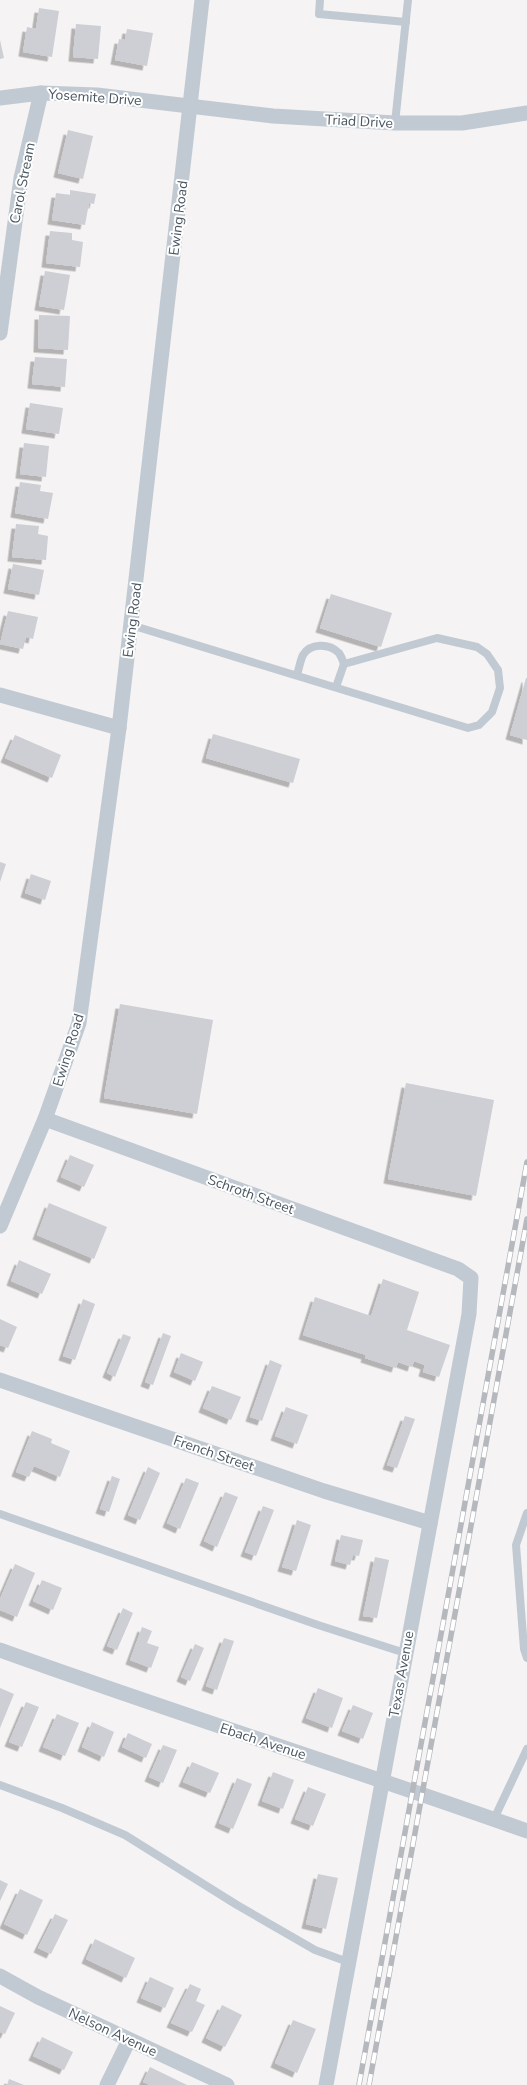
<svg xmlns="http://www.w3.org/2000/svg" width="527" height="2085" font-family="'Nunito Sans',sans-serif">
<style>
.building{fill:#cdcfd5;filter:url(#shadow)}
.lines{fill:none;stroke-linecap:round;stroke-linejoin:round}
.lane{stroke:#c1cad2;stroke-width:8}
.street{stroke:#c1cad2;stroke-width:15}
.rail-casing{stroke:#b5b8bd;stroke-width:5.5}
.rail{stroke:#fff;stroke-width:4;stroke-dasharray:11;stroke-linecap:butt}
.labels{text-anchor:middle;stroke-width:4;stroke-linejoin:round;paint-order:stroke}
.street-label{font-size:14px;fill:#4a5661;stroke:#fff}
</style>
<defs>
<filter id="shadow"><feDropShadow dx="-4.5" dy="4.5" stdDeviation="0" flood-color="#0004"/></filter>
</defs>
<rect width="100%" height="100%" fill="#f5f3f3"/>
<g class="building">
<polygon points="39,8 59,11 52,57 23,52 27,27 36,29"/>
<polygon points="76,24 101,26 98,59 73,57"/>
<polygon points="127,29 153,33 147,66 115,60 119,39 125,40"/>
<polygon points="0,40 4,58 0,59"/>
<polygon points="68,130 93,136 83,179 58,173"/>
<polygon points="70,190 96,194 94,204 89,203 85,225 52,220 56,193 70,195"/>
<polygon points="50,231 72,233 72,240 83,242 80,267 46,263"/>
<polygon points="45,271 70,275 64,310 39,306"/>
<polygon points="39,315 70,316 68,350 38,348"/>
<polygon points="35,357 67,359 65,387 32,384"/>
<polygon points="30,403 63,408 59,434 26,429"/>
<polygon points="24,443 49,446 46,477 20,474"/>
<polygon points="20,482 41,485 40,491 53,493 48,519 15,513"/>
<polygon points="16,524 39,526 38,534 48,536 46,560 12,557"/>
<polygon points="13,564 44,570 39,595 8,589"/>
<polygon points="331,594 392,613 381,647 320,628"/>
<polygon points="8,611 38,617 33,639 26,637 23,649 0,644"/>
<polygon points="526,678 527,678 527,740 510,735"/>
<polygon points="213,734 300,759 293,783 206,758"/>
<polygon points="15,735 61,755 52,778 5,758"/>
<polygon points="0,862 6,864 0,882"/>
<polygon points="31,874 51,881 45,900 25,893"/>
<polygon points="120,1004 213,1020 197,1114 104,1098"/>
<polygon points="406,1083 494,1100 476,1196 388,1179"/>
<polygon points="70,1155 94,1165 84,1187 61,1177"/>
<polygon points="49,1203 107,1227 94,1259 37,1235"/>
<polygon points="19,1260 51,1274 42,1294 11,1281"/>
<polygon points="383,1279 419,1292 407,1330 450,1345 439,1377 423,1372 425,1365 414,1361 412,1367 398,1362 396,1368 365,1358 366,1355 303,1335 315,1297 371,1316"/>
<polygon points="83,1299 95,1304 75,1360 63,1356"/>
<polygon points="0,1319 17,1327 8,1348 0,1345"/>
<polygon points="163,1333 171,1336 153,1385 145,1382"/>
<polygon points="123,1334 131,1337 115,1377 107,1373"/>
<polygon points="181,1353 203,1362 195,1381 174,1372"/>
<polygon points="270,1360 282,1365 262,1421 250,1417"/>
<polygon points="212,1386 241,1397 231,1420 203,1408"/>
<polygon points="286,1407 308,1415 297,1444 275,1436"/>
<polygon points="405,1416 415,1419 397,1468 387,1465"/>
<polygon points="32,1431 52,1439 51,1443 70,1451 60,1477 34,1466 29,1477 16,1472"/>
<polygon points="148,1467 160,1473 140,1520 128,1515"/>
<polygon points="112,1476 120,1479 109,1512 100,1509"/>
<polygon points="186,1478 199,1483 180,1529 167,1523"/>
<polygon points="225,1492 238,1497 217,1547 204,1541"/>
<polygon points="263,1506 274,1510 256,1556 245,1552"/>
<polygon points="297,1520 311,1525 296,1571 282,1567"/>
<polygon points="341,1535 363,1540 359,1556 353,1555 350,1565 335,1561"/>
<polygon points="375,1557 389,1560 377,1618 363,1616"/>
<polygon points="15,1564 35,1573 17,1617 0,1610 0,1599"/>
<polygon points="42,1580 62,1588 53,1610 33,1601"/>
<polygon points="123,1608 133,1613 117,1650 107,1646"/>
<polygon points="142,1627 152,1631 147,1643 159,1647 151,1668 130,1660"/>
<polygon points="224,1638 234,1641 217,1690 206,1686"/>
<polygon points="195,1644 204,1648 190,1681 181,1677"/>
<polygon points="0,1688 14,1694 0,1728"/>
<polygon points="318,1688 343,1698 332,1728 306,1718"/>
<polygon points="26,1702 39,1707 22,1747 9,1742"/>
<polygon points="353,1705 373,1713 363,1739 342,1731"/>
<polygon points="57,1714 79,1723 65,1756 43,1747"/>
<polygon points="92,1722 114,1732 104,1757 82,1747"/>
<polygon points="128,1733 152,1744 146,1758 122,1747"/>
<polygon points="163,1745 177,1750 163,1783 149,1777"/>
<polygon points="192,1762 219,1773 210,1793 183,1782"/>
<polygon points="273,1772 294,1780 283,1809 262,1801"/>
<polygon points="237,1778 252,1784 233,1829 219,1823"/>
<polygon points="308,1787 326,1794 313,1826 295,1819"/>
<polygon points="318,1874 338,1878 326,1929 306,1924"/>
<polygon points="0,1880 8,1884 0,1901"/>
<polygon points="20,1889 43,1900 27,1935 4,1924"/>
<polygon points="55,1914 68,1920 51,1954 38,1948"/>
<polygon points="95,1939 135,1958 126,1978 86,1959"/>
<polygon points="150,1977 174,1988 165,2008 141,1998"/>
<polygon points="190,1984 201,1989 196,2001 205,2005 192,2032 171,2023"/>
<polygon points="222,2005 242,2015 225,2047 206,2038"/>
<polygon points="0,2006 15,2013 5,2034 0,2032"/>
<polygon points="293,2020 316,2029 297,2073 275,2063"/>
<polygon points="42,2037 73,2052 64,2070 33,2056"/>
<polygon points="150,2067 187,2085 150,2085 143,2082"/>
<polygon points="9,2079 24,2085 7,2085"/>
</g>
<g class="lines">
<g class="lane">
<polyline points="320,0 319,14 406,22"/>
<polyline points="395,123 408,0"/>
<polyline points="131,625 468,728 479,725 492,712 500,688 498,670 487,654 477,647 437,638 344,664 336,687"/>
<path d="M 297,675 C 299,669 300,661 303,655 C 310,643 329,643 339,653 C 341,656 343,661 344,664"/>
<polyline points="527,1513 516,1545 524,1649 527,1658"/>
<polyline points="0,1514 318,1625 405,1653"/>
<polyline points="0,1785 62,1808 125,1835 237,1905 315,1950 348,1962"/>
<polyline points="494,1819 527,1749"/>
</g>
<g class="street">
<polyline points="0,98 41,93 97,95 273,116 395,123 462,123 527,113"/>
<polyline points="0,333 21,178 41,93"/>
<polyline points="0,695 119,728"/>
<polyline points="45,1119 458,1269 471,1278 469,1314 326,2085"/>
<polyline points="0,1226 45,1119 79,1023 119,728 202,0"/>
<polyline points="0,1380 324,1491 430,1523"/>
<path d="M 0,1650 C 175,1713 352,1769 527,1831"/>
<polyline points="0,1976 38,1997 227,2085"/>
<polyline points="107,2085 129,2040"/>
</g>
<g class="rail-casing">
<g id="rail">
<polyline points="359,2085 527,1162"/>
<polyline points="369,2085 527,1219"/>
</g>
</g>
<use href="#rail" class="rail"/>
</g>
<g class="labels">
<g class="street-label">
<text transform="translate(95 97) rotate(4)" y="5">Yosemite Drive</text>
<text transform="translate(359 121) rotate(3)" y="5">Triad Drive</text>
<text transform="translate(22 183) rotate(-79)" y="5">Carol Stream</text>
<text transform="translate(178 218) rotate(-83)" y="5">Ewing Road</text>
<text transform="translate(132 620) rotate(-83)" y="5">Ewing Road</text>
<text transform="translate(68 1050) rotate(-73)" y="5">Ewing Road</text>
<text transform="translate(251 1194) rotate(20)" y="5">Schroth Street</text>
<text transform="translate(214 1453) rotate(19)" y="5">French Street</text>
<text transform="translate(401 1674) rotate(-80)" y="5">Texas Avenue</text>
<text transform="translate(263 1741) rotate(18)" y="5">Ebach Avenue</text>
<text transform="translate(113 2032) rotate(25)" y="5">Nelson Avenue</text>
</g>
</g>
</svg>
